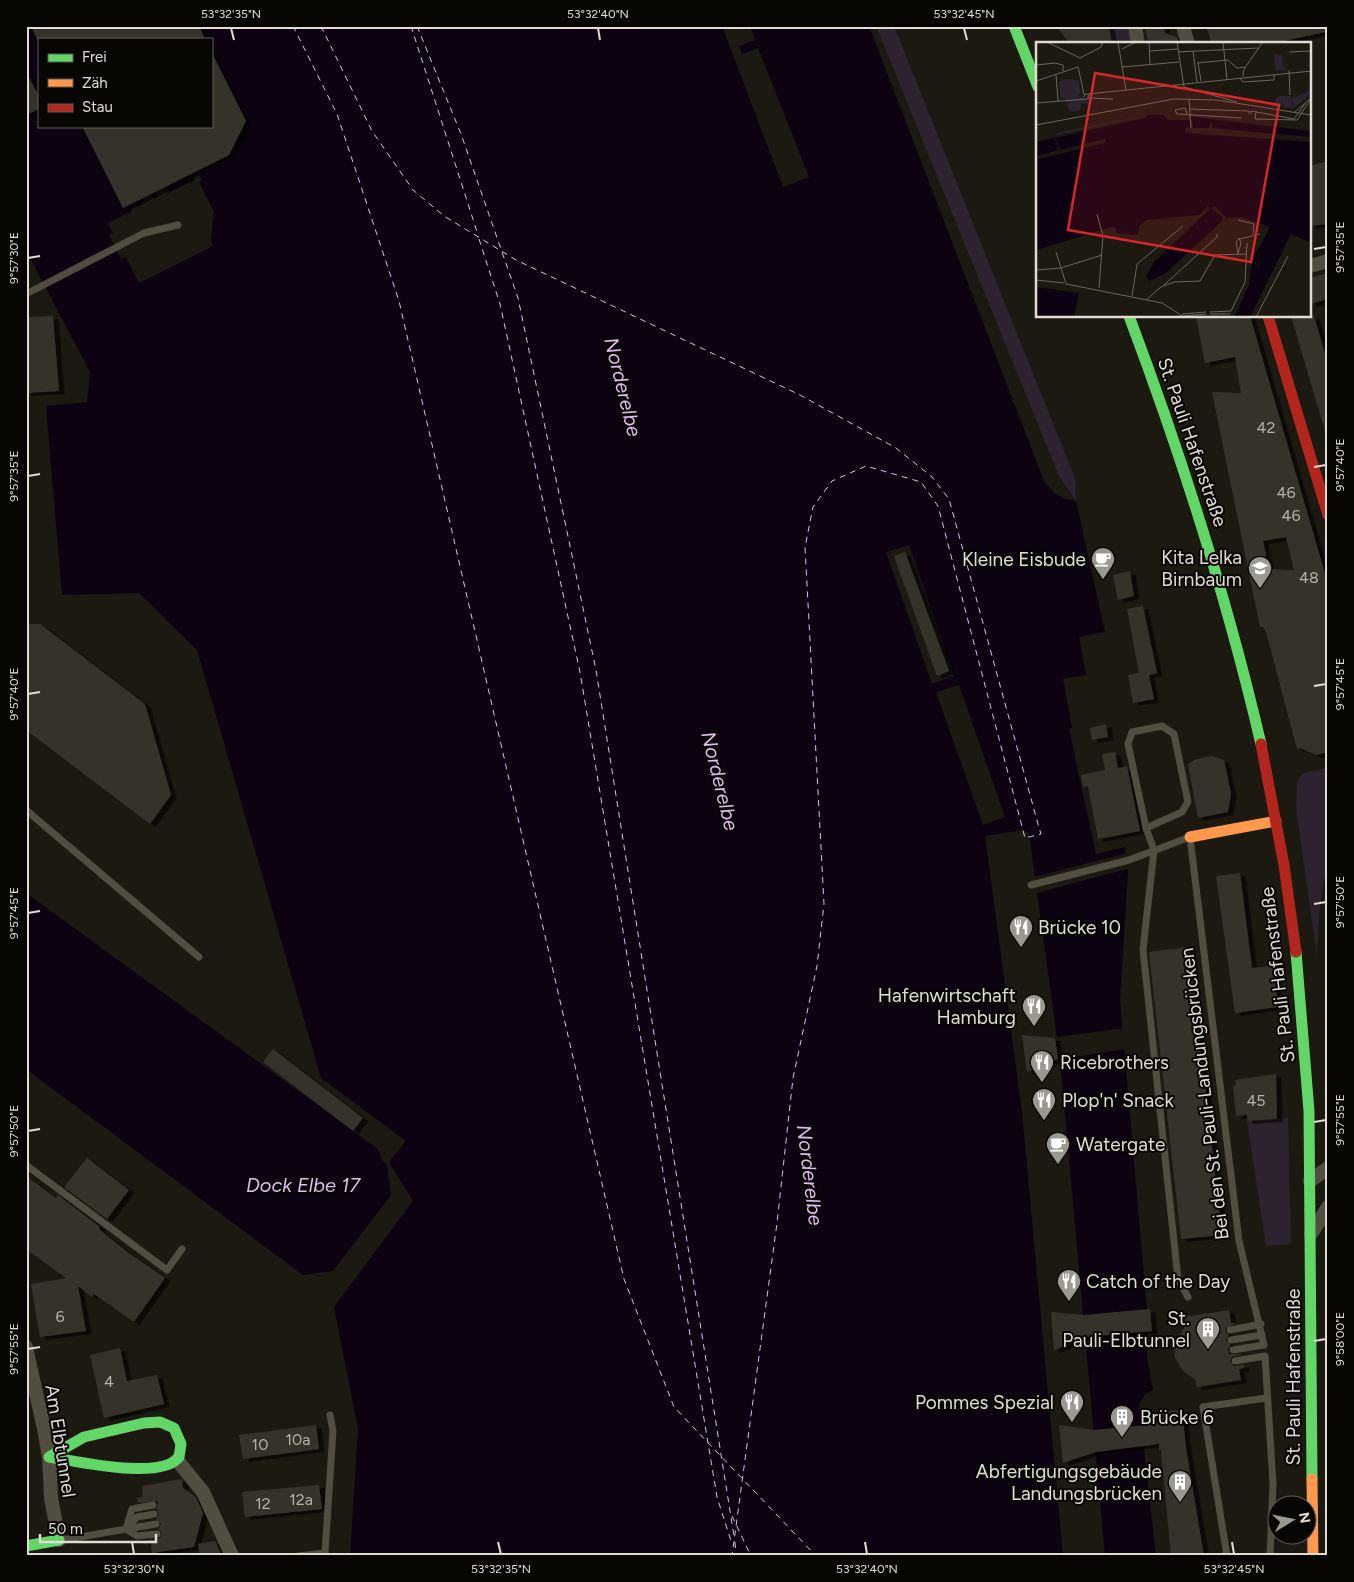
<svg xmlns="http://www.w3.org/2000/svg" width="1354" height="1582" font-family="Figtree,sans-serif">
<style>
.green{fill:#2c2230}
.water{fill:#0c0211;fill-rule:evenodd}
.pier{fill:#1c1911}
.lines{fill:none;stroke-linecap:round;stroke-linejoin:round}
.ferry{stroke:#dfbcf3;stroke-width:1;stroke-dasharray:6 5;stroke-linecap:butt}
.building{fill:#35332c;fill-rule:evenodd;filter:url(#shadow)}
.lane{stroke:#514d41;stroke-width:7}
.street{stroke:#514d41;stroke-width:14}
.fast{stroke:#63d668;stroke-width:11}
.slow{stroke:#ff974d;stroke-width:11}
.jam{stroke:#b3261e;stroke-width:11}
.ticks{fill:none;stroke:#e0dcd3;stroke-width:2}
.labels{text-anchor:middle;stroke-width:4;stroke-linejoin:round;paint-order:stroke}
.number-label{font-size:16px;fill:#b5b2a9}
.street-label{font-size:19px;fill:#e0dcd3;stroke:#080603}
.poi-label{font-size:19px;fill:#e0dcd3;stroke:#080603;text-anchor:end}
.water-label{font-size:20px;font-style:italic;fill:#dfbcf3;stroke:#080603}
.inset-river{fill:none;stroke:#0c0211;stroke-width:2.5}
.inset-road{fill:none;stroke:#6a675f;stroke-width:1}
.view{fill:#d62828;fill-opacity:0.15;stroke:#d62828;stroke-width:2.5}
.inset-edge{fill:none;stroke:#e0dcd3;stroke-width:2.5}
.neatline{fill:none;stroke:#e0dcd3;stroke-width:2}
.ticks-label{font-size:12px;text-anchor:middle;fill:#e0dcd3}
</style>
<defs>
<filter id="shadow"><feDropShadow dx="5.5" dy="3" stdDeviation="0" flood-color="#0009"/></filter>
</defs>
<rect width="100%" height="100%" fill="#1c1911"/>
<g class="green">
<polygon points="876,26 894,26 1075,478 1076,501 1059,476"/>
<polygon points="1101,26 1128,26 1131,44 1099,44"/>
<polygon points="1328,767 1328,855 1319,913 1317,956 1296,808 1297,782 1302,774"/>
<polygon points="1288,1118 1291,1244 1266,1246 1247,1121"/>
</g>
<g class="water">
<path d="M 26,26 L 869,26 L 1044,481 C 1053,493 1060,499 1076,501 L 1105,632 L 1079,637 L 1086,675 L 1063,679 L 1072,728 L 1069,729 L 1096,854 L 1125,847 L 1128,872 L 1120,1000 L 1147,1311 L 1147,1358 L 1153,1390 L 1145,1394 L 1139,1405 L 1156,1556 L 350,1556 L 358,1429 L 334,1307 L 413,1201 L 389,1162 L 406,1141 L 321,1078 L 197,650 L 139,593 L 62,595 L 46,406 L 87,402 L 90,372 L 26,250 ZM 39,39 L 211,39 L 211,126 L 39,126 Z"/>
<polygon points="26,893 378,1149 381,1159 387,1165 391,1195 333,1271 303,1275 26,1069"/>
</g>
<g class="pier">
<polygon points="722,26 750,26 755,40 739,46 742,54 758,48 809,177 783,187"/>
<polygon points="199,174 202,180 199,182 214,212 211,240 213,246 139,283 126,257 121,259 109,235 113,233 108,223 132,211 131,209 143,203 143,199 149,195 154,198 158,197 155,191 164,186 168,193 195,180 193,177"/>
<polygon points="909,545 954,676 932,684 886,552"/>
<polygon points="959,685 1005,817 983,825 936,692"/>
<polygon points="1022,830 1029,833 1035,877 1127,853 1129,864 1130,868 1037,893 1057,1037 1125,1028 1126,1035 1127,1049 1060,1059 1105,1556 1063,1556 1022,1112 985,836"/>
</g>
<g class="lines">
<g class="ferry">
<polyline points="293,26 337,114 399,301 624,1279 674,1407 816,1556"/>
<polyline points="321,26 372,131 413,190 444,216 516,260 800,395 896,448 932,477 949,499 1038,824 1041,834 1025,838 938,506 921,482 866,466 832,481 813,507 805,547 824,904 817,966 793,1078 777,1223 732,1556"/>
<polyline points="411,26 478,235"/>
<polyline points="417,26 461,134 518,298 596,670 734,1536"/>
<polyline points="479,239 500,304 580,672 717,1497 732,1544"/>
<polyline points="732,1516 751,1556"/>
<polyline points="735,1542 736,1556"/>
</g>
</g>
<g class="building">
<polygon points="31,26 199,26 205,39 37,39"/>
<polygon points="1056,26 1109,26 1112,44 1070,44"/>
<polygon points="1145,26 1164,26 1165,33 1177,37 1179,44 1148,44"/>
<polygon points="1206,26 1324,26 1325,32 1270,44 1212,44"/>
<polygon points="211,51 246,121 229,155 123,208 82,126 211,126"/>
<polygon points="26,72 39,96 39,109 26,115"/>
<polygon points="1328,161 1328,224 1310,226 1310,166"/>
<polygon points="1328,273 1328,299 1310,304 1310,278"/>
<polygon points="53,316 59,391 26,393 26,317"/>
<path d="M 1196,316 L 1250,316 L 1328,584 L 1328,614 L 1325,615 L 1328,624 L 1328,752 L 1316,755 L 1300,748 L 1297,749 L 1266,632 L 1263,627 L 1260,627 L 1212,392 L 1241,393 L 1235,357 L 1205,363 ZM 1286,537 L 1294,570 L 1269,569 L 1263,541 Z"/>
<polygon points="1291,316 1314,316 1328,364 1328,430 1325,431"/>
<polygon points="905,552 949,671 937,676 894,556"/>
<polygon points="1130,571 1134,596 1118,600 1113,575"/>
<polygon points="1143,606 1157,673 1149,675 1154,699 1133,703 1128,675 1139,673 1127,609"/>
<polygon points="26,624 40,624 145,704 171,795 150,824 26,730"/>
<polygon points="1106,724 1108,737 1092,740 1090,728"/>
<polygon points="1115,752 1118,768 1127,766 1140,831 1098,839 1088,786 1083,787 1081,775 1105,770 1102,754"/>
<polygon points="1212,756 1224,760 1231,794 1228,812 1198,818 1188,764 1196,759"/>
<polygon points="1240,873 1252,968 1273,966 1278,1007 1235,1013 1216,876"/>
<polygon points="1189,947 1222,1235 1181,1239 1149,952"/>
<polygon points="1022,1035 1055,1038 1058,1059 1027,1072"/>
<polygon points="273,1049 363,1118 353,1131 263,1062"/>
<polygon points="1276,1074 1277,1119 1247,1121 1247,1115 1236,1116 1233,1086 1236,1085 1235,1080"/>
<polygon points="87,1158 129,1190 107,1219 64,1187"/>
<polygon points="26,1176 56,1198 58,1195 100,1227 99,1229 126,1251 165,1278 134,1322 94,1294 92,1297 78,1286 86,1331 40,1337 31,1284 66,1278 26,1249"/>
<polygon points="1150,1309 1152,1331 1086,1337 1054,1350 1051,1312 1083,1315"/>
<polygon points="1229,1310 1231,1323 1237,1323 1225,1328 1226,1333 1229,1335 1226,1340 1231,1345 1228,1349 1229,1354 1242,1354 1232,1357 1230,1361 1234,1366 1244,1365 1244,1368 1239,1369 1241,1380 1197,1387 1195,1379 1183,1371 1174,1355 1176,1341 1186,1325 1185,1317"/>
<polygon points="120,1348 127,1381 157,1375 164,1404 104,1418 90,1355"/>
<polygon points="1182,1410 1186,1448 1204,1556 1171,1556 1161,1450 1159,1450 1159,1444 1096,1452 1063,1463 1059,1425 1094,1430 1157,1424 1158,1412"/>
<polygon points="316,1425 319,1449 243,1459 239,1435"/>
<polygon points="182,1479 183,1488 196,1497 203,1513 194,1547 152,1553 151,1543 144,1544 144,1541 160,1538 162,1533 158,1529 161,1524 156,1519 159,1514 156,1509 158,1504 157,1501 138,1503 137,1498 143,1497 142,1486"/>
<polygon points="319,1485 322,1509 245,1517 242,1492"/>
<polygon points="215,1541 222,1556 200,1556 198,1544"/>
</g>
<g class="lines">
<g class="lane">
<polyline points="26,294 144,233 178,225"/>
<polyline points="26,810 199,957"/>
<polyline points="1146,828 1182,812 1188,802 1174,734 1162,726 1132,732 1128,744 1146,828 1154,850 1143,950 1178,1279 1188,1297"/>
<polyline points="1031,885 1129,860 1190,837 1239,1241 1264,1345 1233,1350"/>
<polyline points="26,1165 167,1270 182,1249"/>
<polyline points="1230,1330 1261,1324"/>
<polyline points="1231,1340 1262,1335"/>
<polyline points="1235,1361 1265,1356 1273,1484 1270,1556"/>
<polyline points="128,1527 137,1517 154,1514"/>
<polyline points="126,1529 132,1509 153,1505"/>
<polyline points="126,1529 137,1536 157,1534"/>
<polyline points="62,1540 156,1524"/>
<polyline points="298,1556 325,1553 333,1431 330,1415"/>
<polyline points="1227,1556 1203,1407 1266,1398"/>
</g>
<g class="street">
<polyline points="1135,26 1138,44"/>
<polyline points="1183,26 1188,44"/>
<polyline points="1310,266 1328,261"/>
<polyline points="1310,1181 1328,1168"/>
<polyline points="1311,1234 1328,1207"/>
<polyline points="26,1347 44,1429 49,1457 51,1498 59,1540"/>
<polyline points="177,1460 203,1492 232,1556"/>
</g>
<g class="fast">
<polyline points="1014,26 1038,87"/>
<path d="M 1129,316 C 1182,457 1227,598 1261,744"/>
<polyline points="1296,952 1309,1111 1312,1479"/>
<path d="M 160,1422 L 174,1428 L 181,1444 L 179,1457 C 161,1481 76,1461 49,1457 L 84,1437 L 144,1423 Z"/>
<polyline points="26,1546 59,1540"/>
</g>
<g class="slow">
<polyline points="1190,837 1276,821"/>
<polyline points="1312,1479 1313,1556"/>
</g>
<g class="jam">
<polyline points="1268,316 1328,515"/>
<polyline points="1261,744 1284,865 1296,952"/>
</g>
</g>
<path class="ticks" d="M 231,28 L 234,40M 598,28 L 600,40M 964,28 L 967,40M 1314,249 L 1326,247M 28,258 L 40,256M 1314,467 L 1326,465M 28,476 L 40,474M 1314,686 L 1326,684M 28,694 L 40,692M 1314,904 L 1326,902M 28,913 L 40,911M 1314,1122 L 1326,1120M 28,1131 L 40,1129M 1314,1341 L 1326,1339M 28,1349 L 40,1347M 132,1542 L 134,1554M 498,1542 L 501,1554M 865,1542 L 867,1554M 1232,1542 L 1234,1554"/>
<defs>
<g id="cafe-pin" transform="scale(1.25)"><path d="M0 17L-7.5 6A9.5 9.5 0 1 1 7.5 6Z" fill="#9b988f" stroke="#080603"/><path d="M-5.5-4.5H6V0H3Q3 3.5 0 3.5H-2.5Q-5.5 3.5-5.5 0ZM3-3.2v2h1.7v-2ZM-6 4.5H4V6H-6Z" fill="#fff"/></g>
<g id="school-pin" transform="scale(1.25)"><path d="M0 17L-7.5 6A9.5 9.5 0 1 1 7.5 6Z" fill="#9b988f" stroke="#080603"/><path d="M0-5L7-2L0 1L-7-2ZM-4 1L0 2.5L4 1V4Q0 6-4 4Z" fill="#fff"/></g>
<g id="restaurant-pin" transform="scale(1.25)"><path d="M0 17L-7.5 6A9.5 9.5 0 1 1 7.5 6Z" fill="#9b988f" stroke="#080603"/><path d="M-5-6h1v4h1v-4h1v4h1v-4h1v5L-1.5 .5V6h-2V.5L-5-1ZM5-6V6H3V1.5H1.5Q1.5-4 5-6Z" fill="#fff"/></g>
<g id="building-pin" transform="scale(1.25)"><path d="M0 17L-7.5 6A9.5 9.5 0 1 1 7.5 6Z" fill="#9b988f" stroke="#080603"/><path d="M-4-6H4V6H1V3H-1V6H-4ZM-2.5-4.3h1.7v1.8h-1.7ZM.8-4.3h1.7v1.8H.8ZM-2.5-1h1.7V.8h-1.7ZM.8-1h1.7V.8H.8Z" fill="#fff"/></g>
</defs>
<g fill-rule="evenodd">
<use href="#cafe-pin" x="1103" y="559"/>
<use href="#school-pin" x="1260" y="568"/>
<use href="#restaurant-pin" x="1021" y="927"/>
<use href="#restaurant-pin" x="1034" y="1006"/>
<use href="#restaurant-pin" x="1042" y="1062"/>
<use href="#restaurant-pin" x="1044" y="1100"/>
<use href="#cafe-pin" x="1058" y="1144"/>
<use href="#restaurant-pin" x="1069" y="1281"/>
<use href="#building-pin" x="1208" y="1329"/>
<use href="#restaurant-pin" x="1072" y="1402"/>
<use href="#building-pin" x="1122" y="1417"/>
<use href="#building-pin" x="1180" y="1482"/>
</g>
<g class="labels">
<g class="number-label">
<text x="1266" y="433">42</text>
<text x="1286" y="498">46</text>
<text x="1291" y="521">46</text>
<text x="1309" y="583">48</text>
<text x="1256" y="1106">45</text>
<text x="60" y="1322">6</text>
<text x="109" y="1387">4</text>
<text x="298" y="1445">10a</text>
<text x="260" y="1450">10</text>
<text x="301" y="1505">12a</text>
<text x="263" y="1509">12</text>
</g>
<g class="street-label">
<text transform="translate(1193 442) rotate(71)" y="7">St. Pauli Hafenstraße</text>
<text transform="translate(1277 975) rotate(-97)" y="7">St. Pauli Hafenstraße</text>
<text transform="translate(1204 1094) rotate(-97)" y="7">Bei den St. Pauli-Landungsbrücken</text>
<text transform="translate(1293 1377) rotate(-90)" y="7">St. Pauli Hafenstraße</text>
<text transform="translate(61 1441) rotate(81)" y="7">Am Elbtunnel</text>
</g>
<g class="poi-label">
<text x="1242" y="564">Kita Lelka<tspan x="1242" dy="22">Birnbaum</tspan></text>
<text x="1086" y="566">Kleine Eisbude</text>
<text x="1038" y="934" text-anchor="start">Brücke 10</text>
<text x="1016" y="1002">Hafenwirtschaft<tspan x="1016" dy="22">Hamburg</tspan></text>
<text x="1060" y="1069" text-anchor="start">Ricebrothers</text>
<text x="1062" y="1107" text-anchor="start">Plop'n' Snack</text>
<text x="1076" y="1151" text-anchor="start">Watergate</text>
<text x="1086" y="1288" text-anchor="start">Catch of the Day</text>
<text x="1190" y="1325">St.<tspan x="1190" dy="22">Pauli-Elbtunnel</tspan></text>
<text x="1054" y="1409">Pommes Spezial</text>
<text x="1140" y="1424" text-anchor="start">Brücke 6</text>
<text x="1162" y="1478">Abfertigungsgebäude<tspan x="1162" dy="22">Landungsbrücken</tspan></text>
</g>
<g class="water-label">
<text transform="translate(623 387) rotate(76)" y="7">Norderelbe</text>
<text transform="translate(720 781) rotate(76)" y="7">Norderelbe</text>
<text transform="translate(810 1175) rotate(83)" y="7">Norderelbe</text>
<text x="303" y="1192">Dock Elbe 17</text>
</g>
</g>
<g transform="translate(1036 42)">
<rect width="275" height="275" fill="#1c1911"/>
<path d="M 238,12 L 246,13 L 247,24 L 252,28 L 239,29 ZM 29,37 L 42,38 L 45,50 L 42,54 L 54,57 L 54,62 L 45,61 L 44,69 L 34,70 L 29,57 L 24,55 L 23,40 ZM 275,41 L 275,52 L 259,65 L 255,57 L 273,49 ZM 242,54 L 254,54 L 258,66 L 248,66 L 245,57 L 246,65 L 236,64 ZM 109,73 L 112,73 L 21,93 L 21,91 Z" fill="#2c2230"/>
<path d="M 112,73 L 127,73 L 132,78 L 153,78 L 156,75 L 275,89 L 275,201 L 255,192 L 214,275 L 198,275 L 213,243 L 216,218 L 234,185 L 205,175 L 190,176 L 179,164 L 175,166 L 186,175 L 186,179 L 129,232 L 113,239 L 110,235 L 118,220 L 174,167 L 172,164 L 163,173 L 111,178 L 103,184 L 102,193 L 80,191 L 80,186 L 76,185 L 0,208 L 0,100 L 109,76 ZM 0,245 L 43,251 L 38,275 L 0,275 Z" fill="#0c0211"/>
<path d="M 155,74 L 157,86 L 173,86 L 176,78 L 176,86 L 275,95 L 275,100 L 149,91 L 149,85 L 154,86 ZM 18,92 L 24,108 L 69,97 L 69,101 L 2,117 L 2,114 L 22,108 Z" fill="#1c1911"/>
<path class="inset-river" d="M 150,86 L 109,89 L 103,97 L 104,101 L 111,105 L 153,111 L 223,134M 223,134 L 256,119 L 272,100M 232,134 L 252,134 L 275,128M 227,135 L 275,147M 45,140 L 77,134 L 223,134M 0,149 L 26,144M 0,151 L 77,136 L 220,135 L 258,127 L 275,115M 0,163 L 62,144 L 109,88 L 150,85M 0,166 L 75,148 L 209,138 L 258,105 L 262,99M 211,253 L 275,125"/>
<path class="inset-road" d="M 11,0 L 44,16M 82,0 L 90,48M 113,0 L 114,22M 141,0 L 148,45 L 201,60M 187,0 L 191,37M 86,7 L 100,0M 113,9 L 142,7M 157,9 L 161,40M 142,10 L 222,6M 253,10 L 275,9M 44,16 L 65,5 L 67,0M 161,21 L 192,18 L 201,26 L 209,25M 162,21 L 165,39M 0,23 L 19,21 L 27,23 L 27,29M 87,25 L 143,20M 253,28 L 254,53M 20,33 L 22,59M 207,34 L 208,27 L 227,0M 204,36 L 207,40 L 238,38 L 238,33M 0,39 L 42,25 L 48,52M 52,52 L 275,29M 52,56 L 77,57M 153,58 L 155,86M 0,61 L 51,57 L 53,53 L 49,52 L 48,55M 153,67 L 213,69 L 213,72M 220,69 L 219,77 L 261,78 L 275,57M 259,70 L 274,57M 151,72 L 149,66 L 139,68 L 141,72 L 206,76M 215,72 L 215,69 L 258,77 L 269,62M 0,83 L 138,57 L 181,58 L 275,73M 61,172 L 67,194 L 63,246M 202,178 L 218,182 L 217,192M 203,196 L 205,201 L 202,212 L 200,200 ZM 204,197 L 224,192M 20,210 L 30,242 L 126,261 L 148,275M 0,228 L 25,226 L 66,213M 0,238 L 28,241M 128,243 L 182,194 L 180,192M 96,254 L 101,222 L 147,184M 111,257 L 125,245 L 138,240 L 164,239 L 179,213 L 211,212M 195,269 L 209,240 L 211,201M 174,270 L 195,269M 146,272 L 170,270M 174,272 L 194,272M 147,274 L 170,272M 220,275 L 252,214"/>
<path class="view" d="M 59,31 L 243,63 L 215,220 L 32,188 Z"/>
<rect width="275" height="275" class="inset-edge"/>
</g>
<rect width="1354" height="1582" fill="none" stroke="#080603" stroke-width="55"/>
<rect x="38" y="38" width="175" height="90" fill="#080603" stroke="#5e5c56"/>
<rect x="48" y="54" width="25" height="8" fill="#63d668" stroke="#5e5c56"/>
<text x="82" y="62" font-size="15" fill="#e0dcd3">Frei</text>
<rect x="48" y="79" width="25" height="8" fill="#ff974d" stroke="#5e5c56"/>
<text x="82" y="88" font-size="15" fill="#e0dcd3">Zäh</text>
<rect x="48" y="104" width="25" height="8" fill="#b3261e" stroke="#5e5c56"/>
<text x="82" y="112" font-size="15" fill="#e0dcd3">Stau</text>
<g transform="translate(1292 1520) rotate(80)"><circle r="24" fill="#080603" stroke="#5e5c56"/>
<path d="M0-4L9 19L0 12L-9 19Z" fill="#9b988f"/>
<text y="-8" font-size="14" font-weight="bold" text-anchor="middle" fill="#e0dcd3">N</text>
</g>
<path d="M40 1534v8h116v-8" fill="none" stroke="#e0dcd3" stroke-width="2.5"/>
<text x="48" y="1534" font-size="15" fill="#e0dcd3" stroke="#080603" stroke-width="4" paint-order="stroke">50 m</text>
<rect x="28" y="28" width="1298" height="1526" class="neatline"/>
<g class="ticks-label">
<text x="231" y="18">53°32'35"N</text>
<text x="598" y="18">53°32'40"N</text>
<text x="964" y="18">53°32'45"N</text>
<text transform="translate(1340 247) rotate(-90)" y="4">9°57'35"E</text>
<text transform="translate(14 258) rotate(-90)" y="4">9°57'30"E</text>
<text transform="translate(1340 465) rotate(-90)" y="4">9°57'40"E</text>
<text transform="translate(14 476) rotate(-90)" y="4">9°57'35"E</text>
<text transform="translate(1340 684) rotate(-90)" y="4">9°57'45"E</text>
<text transform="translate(14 694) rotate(-90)" y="4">9°57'40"E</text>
<text transform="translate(1340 902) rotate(-90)" y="4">9°57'50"E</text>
<text transform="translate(14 913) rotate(-90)" y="4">9°57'45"E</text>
<text transform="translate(1340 1120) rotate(-90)" y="4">9°57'55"E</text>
<text transform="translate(14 1131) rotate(-90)" y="4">9°57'50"E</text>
<text transform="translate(1340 1339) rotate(-90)" y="4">9°58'00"E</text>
<text transform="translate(14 1349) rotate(-90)" y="4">9°57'55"E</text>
<text x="134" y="1573">53°32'30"N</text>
<text x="501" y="1573">53°32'35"N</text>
<text x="867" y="1573">53°32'40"N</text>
<text x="1234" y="1573">53°32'45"N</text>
</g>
</svg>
